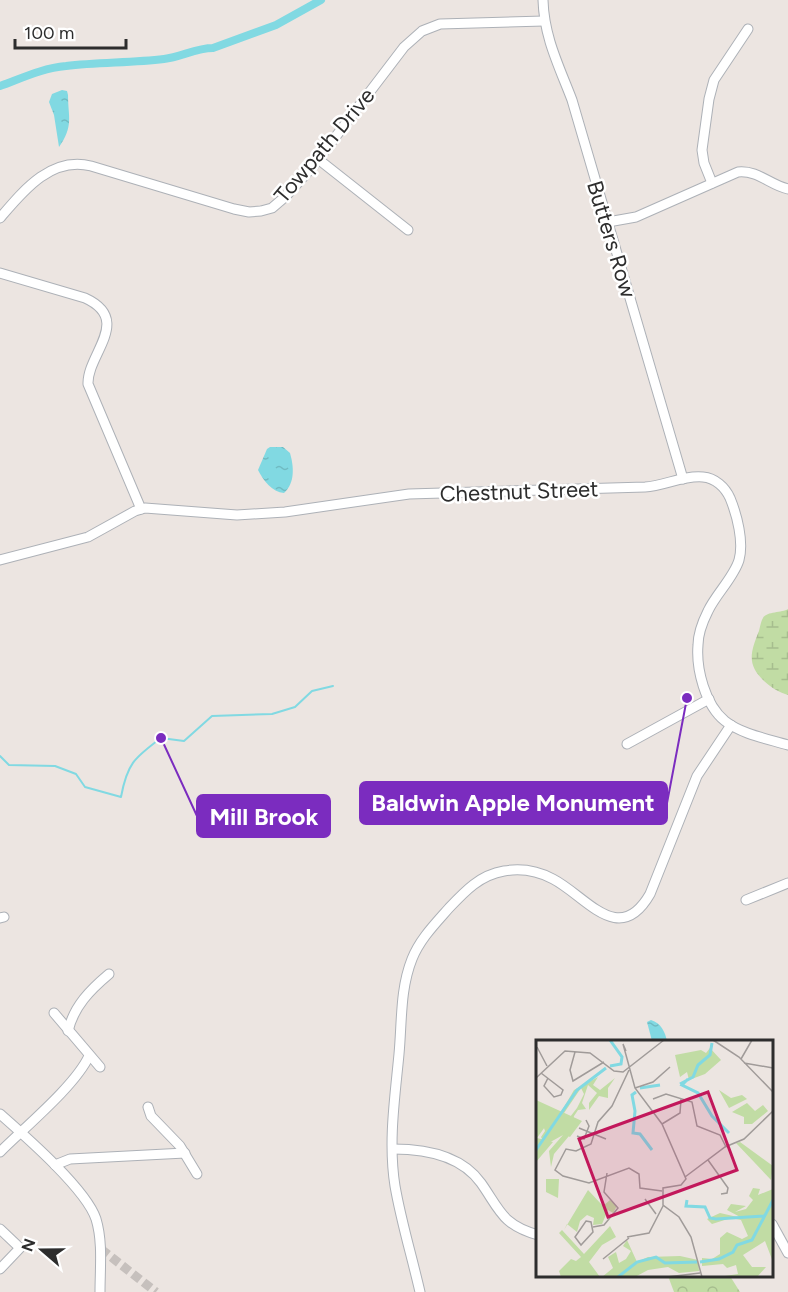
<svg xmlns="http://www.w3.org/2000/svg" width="788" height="1292" font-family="Figtree,sans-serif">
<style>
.wetland{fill:url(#wetland-marsh)}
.park{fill:url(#park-crowns)}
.water{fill:url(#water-ripples)}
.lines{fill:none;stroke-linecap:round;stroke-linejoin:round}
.stream{stroke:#81d9e2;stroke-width:2}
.canal{stroke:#81d9e2;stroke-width:8}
.minor-tunnel{stroke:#c6c0bd;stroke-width:9;stroke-dasharray:9 4.5;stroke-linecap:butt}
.minor-casing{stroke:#adb1b7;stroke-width:11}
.minor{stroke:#fff;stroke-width:9}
.labels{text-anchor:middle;stroke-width:5;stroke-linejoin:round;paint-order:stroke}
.street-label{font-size:22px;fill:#2d2d2d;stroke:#fff}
.inset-river{fill:none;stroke:#81d9e2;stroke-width:3}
.inset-road{fill:none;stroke:#a09b99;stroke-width:1.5}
.view{fill:#c2185b;fill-opacity:0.15;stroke:#c2185b;stroke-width:3}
.inset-edge{fill:none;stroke:#2d2d2d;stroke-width:3}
.leader{fill:none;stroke:#7b2cbf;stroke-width:2}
.callout-dot{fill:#7b2cbf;stroke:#fff;stroke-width:2}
.callout{fill:#7b2cbf;stroke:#7b2cbf;stroke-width:2}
.callout-label{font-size:24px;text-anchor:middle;font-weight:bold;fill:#fff}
</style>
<defs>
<pattern id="wetland-marsh" width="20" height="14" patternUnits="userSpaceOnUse" patternTransform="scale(1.5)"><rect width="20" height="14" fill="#c1dca4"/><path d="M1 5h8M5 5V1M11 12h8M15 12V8" fill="none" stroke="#a6bd8e"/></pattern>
<pattern id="park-crowns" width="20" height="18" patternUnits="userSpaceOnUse" patternTransform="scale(1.5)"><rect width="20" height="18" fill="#c1dca4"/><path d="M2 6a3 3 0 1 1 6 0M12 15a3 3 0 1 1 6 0" fill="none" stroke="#a6bd8e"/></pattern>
<pattern id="water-ripples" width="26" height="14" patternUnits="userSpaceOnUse" patternTransform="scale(1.5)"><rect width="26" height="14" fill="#81d9e2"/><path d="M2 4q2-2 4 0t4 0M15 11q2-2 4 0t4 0" fill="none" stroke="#70bbc2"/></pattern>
</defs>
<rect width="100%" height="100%" fill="#ece5e1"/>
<path class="wetland" d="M 788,609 L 788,695 C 778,692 772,688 764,681 C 747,665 750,653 759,631 C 760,627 761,621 763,618 C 767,611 782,613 788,609 Z"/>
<polygon class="park" points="668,1276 730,1276 740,1292 674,1292"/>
<g class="water">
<path d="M 62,90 L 67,91 L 68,95 C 68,117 74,126 59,147 L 54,115 L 49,102 L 52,94 Z"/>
<path d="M 270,447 L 283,447 L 290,453 C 294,467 295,483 284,493 C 272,492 263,480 258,470 L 267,449 Z"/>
<path d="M 651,1020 C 661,1023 665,1032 667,1041 L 652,1041 L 647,1022 Z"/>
</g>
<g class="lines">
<path class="stream" d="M 0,756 L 9,765 L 55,766 L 76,774 L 85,787 L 121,797 C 127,764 134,758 161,738 L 184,741 L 212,716 L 272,714 L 295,707 L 312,691 L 333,686"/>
<path class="canal" d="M 0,86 C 22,78 43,68 66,66 C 99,62 131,63 164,59 C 181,57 196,48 213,48 L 276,25 L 321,0"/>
<polyline class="minor-tunnel" points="101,1249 156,1292"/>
<g class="minor-casing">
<g id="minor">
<path d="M 543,0 C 544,37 559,66 572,100 L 683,479"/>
<polyline points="318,159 408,230"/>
<polyline points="712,183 704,163 702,150 709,99 714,80 748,29"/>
<path d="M 0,218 C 23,191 51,156 91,166 L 234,209 L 249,212 L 261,211 L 272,208 L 286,196 L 314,165 L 404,47 L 422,31 L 440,24 L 544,21"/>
<path d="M 608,222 L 636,217 L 738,172 C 758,170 770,185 788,189"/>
<path d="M 0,273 L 85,298 C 133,320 87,354 88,384 L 141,509"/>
<path d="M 0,560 L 88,537 L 135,511 L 145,508 L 237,515 L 285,512 L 409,494 L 645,487 C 664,486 684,475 703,477 C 715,478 725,487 730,498 C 737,515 744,542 739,560 C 734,577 716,594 708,611 C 703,621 698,633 698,645 C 696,669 705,705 725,721 C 741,734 768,739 788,745"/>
<polyline points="627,744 709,699"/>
<polyline points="746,900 788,883"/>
<polyline points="0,918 4,917"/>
<polyline points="54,1013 100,1067"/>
<path d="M 68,1031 C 74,1006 90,990 109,974"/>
<polyline points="148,1107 151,1116 180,1146 197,1174"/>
<path d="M 0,1114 C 25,1136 86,1189 96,1219 C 103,1242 100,1268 100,1292"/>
<path d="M 393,1149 C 425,1149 461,1155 481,1183 C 500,1210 502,1225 538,1235"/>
<path d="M 0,1152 C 25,1127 75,1086 89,1056"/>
<polyline points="55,1165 70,1159 185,1153"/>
<polyline points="772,1224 788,1253"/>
<polyline points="0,1229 20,1248 0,1269"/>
<path d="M 420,1292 C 412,1257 401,1221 395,1186 C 388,1142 395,1097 399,1054 C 402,1022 400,989 412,959 C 420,939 435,924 449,908 C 465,891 480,875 504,871 C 521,868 538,871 553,879 C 586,896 619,948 650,894 L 697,776 L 731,725"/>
</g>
</g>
<use href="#minor" class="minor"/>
</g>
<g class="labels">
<g class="street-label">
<text transform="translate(324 145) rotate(-50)" y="8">Towpath Drive</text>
<text transform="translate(612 239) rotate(73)" y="8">Butters Row</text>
<text transform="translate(519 491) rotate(-2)" y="8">Chestnut Street</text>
</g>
</g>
<g transform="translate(536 1040)">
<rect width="237" height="237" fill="#ece5e1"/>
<path d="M 174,8 L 185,20 L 169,34 L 153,40 L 151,32 L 144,37 L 139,15 L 165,10 L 170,13 ZM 62,37 L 57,45 L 64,50 L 79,38 L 72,48 L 72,58 L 63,56 L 53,70 L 53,63 L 61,53 L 52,45 L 46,63 L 50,69 L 42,70 L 38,76 L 33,96 L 18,114 L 15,127 L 13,111 L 27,95 L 9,105 L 5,97 L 9,91 L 7,85 L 24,74 L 38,50 ZM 45,48 L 48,54 L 41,68 L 34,77 L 26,76 ZM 183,50 L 195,58 L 206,55 L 211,59 L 193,68 ZM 211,63 L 219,71 L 227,65 L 232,71 L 216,84 L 208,84 L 208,77 L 196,72 ZM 10,139 L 23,139 L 22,158 L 10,152 ZM 217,148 L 224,149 L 222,155 L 237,149 L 237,222 L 229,201 L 207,215 L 216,227 L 230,227 L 221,237 L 189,236 L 202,234 L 200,225 L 191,228 L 187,224 L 166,226 L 166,218 L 176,219 L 184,214 L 184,198 L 191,192 L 206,199 L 212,196 L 205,180 L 195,178 L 176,184 L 171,179 L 184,173 L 206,178 L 191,170 L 195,164 L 210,166 L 199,172 L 210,169 L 217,160 L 213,156 Z" fill="#c1dca4" fill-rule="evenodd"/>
<path d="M 0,60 L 46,81 L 34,97 L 11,84 L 1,98 L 17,102 L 0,122 ZM 204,102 L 237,126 L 235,140 L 200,103 ZM 52,150 L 67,166 L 74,160 L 81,166 L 77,173 L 72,170 L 66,184 L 57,185 L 58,178 L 51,175 L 44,181 L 41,192 L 31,184 L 28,190 ZM 74,186 L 80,197 L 66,205 L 53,222 L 64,237 L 25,237 L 23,231 L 35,219 L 40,221 L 45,217 L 23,193 L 26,190 L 48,214 ZM 91,200 L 101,222 L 112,217 L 144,216 L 162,220 L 163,231 L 143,233 L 132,227 L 112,230 L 99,237 L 66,237 L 77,228 L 72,217 L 80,212 L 83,223 L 90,219 L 95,211 L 87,206 Z" fill="#c1dca4"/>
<path class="inset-river" d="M 74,0 L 86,17 L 85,24 L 74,26M 152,39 L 146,45 L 162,53 L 176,76 L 193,93M 144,44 L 157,37 L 162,25 L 174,15 L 176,3M 104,48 L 124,45M 100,52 L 96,55 L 99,71 L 97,93 L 104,94 L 116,110M 0,110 L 41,50 L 70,28M 151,160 L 150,166 L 169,167 L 174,178 L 180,179 L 228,176M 164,222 L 183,219 L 197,212 L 201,205 L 216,200 L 237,160M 82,237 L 101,222 L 120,217 L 129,223 L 161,222"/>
<path class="inset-road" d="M 177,0 L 203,17 L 237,52M 1,7 L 11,26M 90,11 L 87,4 L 99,48 L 126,84 L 150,139 L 145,145 L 127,148 L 127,165 L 143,177 L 155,197 L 166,237M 39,12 L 34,30 L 37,41 L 68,22M 205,19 L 216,0M 208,23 L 237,28M 93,30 L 76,66 L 62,82 L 55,104 L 40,111 L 30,109 L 19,130 L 27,136 L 53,143 L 93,128 L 103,134 L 104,148 L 126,151M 5,33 L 27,50 L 25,55 L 18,57 L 8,46 L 12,38M 0,38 L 29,11 L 54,13 L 78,31 L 87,32 L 128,0M 99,48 L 117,42 L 134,27M 117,59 L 130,54 L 156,62 L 161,86 L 184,95 L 190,107M 126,84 L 144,73 L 145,59M 43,88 L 70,99M 41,96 L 48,99 L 53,86 L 50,80M 172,120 L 192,148 L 191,153 L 185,154M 149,137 L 189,107 L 208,99 L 237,71M 109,159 L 120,174M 50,181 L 55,182 L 57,192 L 45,205 L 39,197 ZM 57,187 L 68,185 L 82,168 L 68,152 L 71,133M 91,197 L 113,193 L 127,166M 67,219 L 93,198M 131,237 L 164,233"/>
<path class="view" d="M 172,52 L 201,130 L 72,177 L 43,99 Z"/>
<rect width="237" height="237" class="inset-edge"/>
</g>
<path class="leader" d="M687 698L667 803M161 738L197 816"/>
<g class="callout-dot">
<circle cx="687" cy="698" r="6"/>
<circle cx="161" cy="738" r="6"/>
</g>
<g class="callout">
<rect x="360" y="782" width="307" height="42" rx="6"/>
<rect x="197" y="795" width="133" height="42" rx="6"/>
</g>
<g class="callout-label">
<text x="513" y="811">Baldwin Apple Monument</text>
<text x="264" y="825">Mill Brook</text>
</g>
<g transform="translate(42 1250) rotate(290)" stroke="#ffffff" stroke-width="4.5" paint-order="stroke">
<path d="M0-4.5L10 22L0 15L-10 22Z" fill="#2d2d2d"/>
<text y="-9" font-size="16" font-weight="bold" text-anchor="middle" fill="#2d2d2d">N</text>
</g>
<path d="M15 39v9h111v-9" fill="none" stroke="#2d2d2d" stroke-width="3"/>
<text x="24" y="39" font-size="18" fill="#2d2d2d" stroke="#ffffff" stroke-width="4.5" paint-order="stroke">100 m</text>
</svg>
